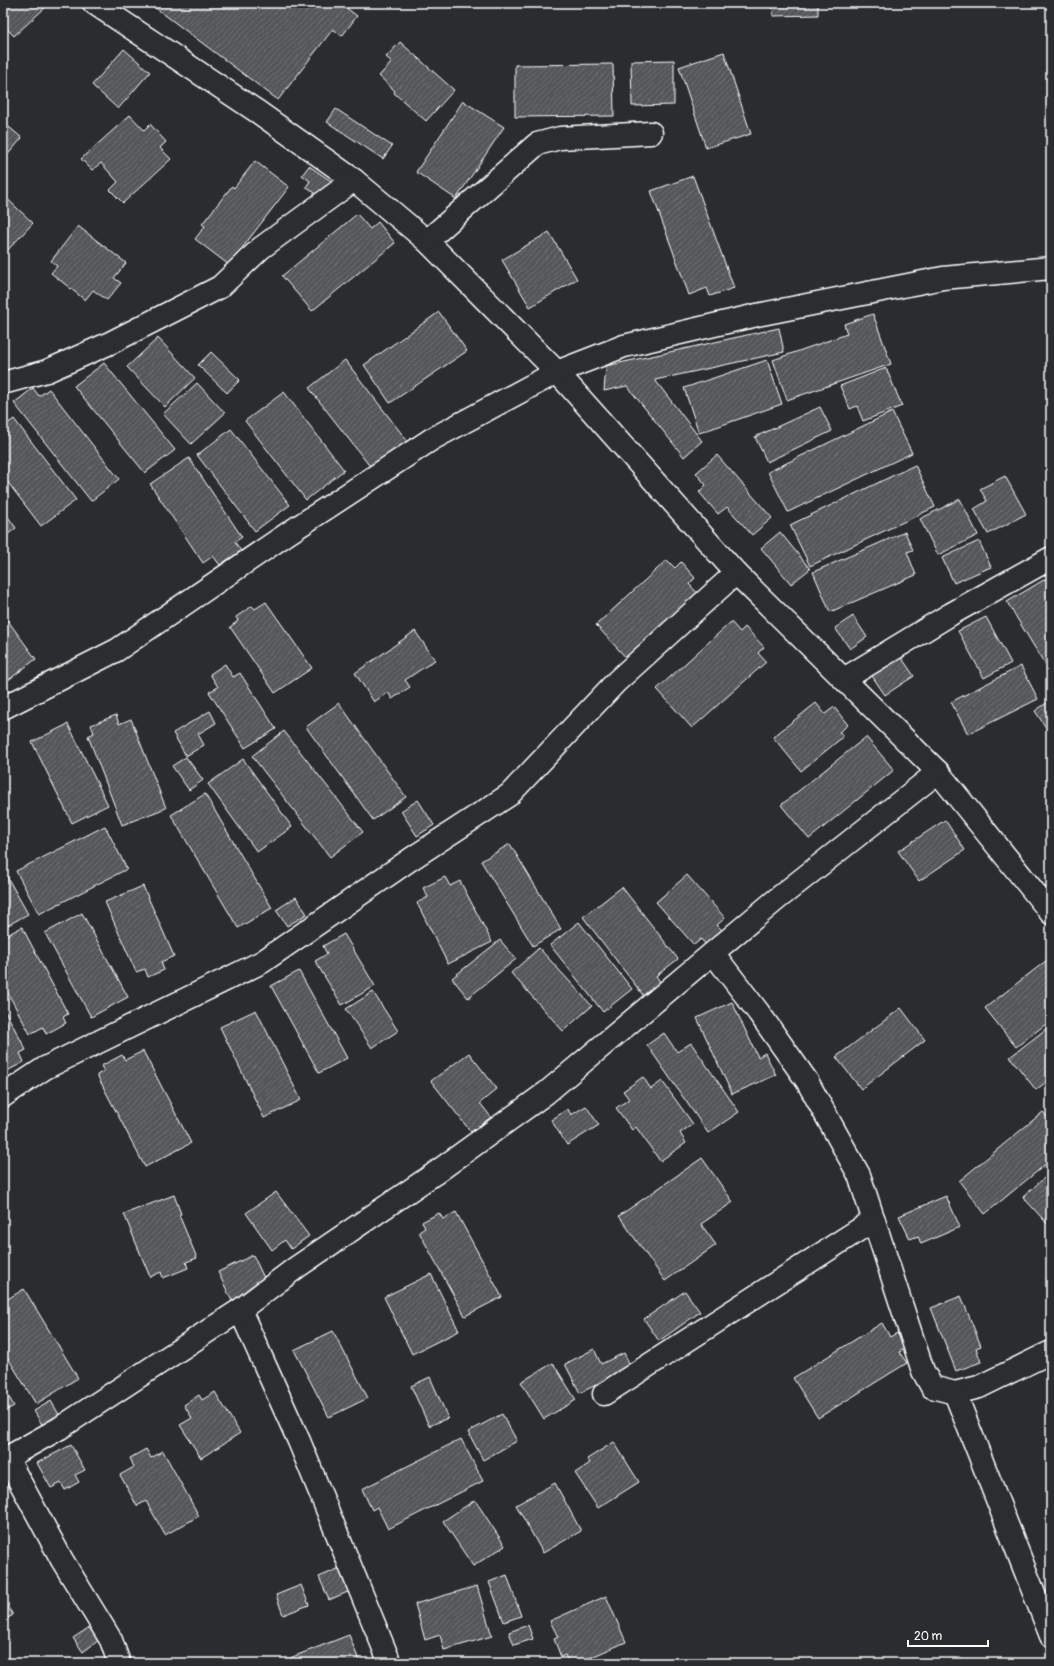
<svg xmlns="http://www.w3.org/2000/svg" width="1054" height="1666" font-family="Pangolin,sans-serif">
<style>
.building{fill:url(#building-hatch);stroke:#fff}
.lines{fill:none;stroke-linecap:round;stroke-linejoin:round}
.minor-casing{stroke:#fff;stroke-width:25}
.minor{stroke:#2a2d2e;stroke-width:22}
</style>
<defs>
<pattern id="building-hatch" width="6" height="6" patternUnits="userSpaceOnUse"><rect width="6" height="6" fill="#555758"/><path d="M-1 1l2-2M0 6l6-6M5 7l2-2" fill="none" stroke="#6e7071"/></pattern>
</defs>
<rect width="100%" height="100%" fill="#2a2d2e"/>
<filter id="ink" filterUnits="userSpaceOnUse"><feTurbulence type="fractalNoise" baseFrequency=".025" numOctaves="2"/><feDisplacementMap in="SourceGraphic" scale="8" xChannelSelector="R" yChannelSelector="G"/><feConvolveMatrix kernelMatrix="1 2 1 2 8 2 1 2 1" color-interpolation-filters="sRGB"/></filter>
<g filter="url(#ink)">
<g class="building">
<polygon points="3,3 46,3 48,5 14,36 3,25"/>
<polygon points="149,3 340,3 357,16 342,36 333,29 278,100"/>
<polygon points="772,3 818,3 818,15 773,16"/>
<polygon points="400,42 454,90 426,121 394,93 395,91 379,76 392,62 386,57"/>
<polygon points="124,49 150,72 118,109 92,85"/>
<polygon points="724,52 751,134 706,148 679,67"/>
<polygon points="674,60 674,105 632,106 631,61"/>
<polygon points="613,64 614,116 515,117 515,65"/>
<polygon points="463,101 504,127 456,199 416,172"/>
<polygon points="336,109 392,146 383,159 327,122"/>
<polygon points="130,115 144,130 150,124 166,142 160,148 171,159 123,203 110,190 118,182 101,163 92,170 81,159"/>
<polygon points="3,122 22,138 3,160"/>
<polygon points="255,161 289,187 229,265 195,239 205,226 202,224 232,186 234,188"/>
<polygon points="309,166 334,183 328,193 322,189 318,195 306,187 310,181 302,175"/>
<polygon points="693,176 734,288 710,296 707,288 689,295 651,191"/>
<polygon points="3,195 33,223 3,255"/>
<polygon points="357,214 370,229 378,222 395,243 312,311 282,276"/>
<polygon points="78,226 126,263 114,278 121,283 107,300 93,290 85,300 51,273 57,266 51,261"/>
<polygon points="549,232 577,279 530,307 502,260"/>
<polygon points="439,312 467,351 390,403 364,365"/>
<polygon points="873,314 891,364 787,400 773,360 847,334 844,324"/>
<polygon points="779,328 784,352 655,380 702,441 684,457 627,386 604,391 606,366"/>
<polygon points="158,338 195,378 165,407 127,367"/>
<polygon points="211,352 240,380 227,393 198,365"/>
<polygon points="345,360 408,442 372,469 309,388"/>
<polygon points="767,360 782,404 699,433 684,388"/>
<polygon points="104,363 175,450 145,473 74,386"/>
<polygon points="886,368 902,406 863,421 857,406 850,409 840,386"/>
<polygon points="197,383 225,413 191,444 163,414"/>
<polygon points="33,388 39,396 49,389 119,479 91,501 14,403"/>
<polygon points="284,392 344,470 306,500 245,421"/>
<polygon points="820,407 832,431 767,462 755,437"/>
<polygon points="892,412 912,453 788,512 768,472"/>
<polygon points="14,419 76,500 41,526 3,476 3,427"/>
<polygon points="231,429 290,505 255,531 197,455"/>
<polygon points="717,455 772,518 752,535 727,507 718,514 699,492 706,485 696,473"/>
<polygon points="189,458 242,537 235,542 241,551 220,565 213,556 203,563 150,484"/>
<polygon points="915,465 935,507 810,566 790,525"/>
<polygon points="1005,476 1026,514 988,534 974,509 987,501 980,489"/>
<polygon points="960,499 978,535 938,555 920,519"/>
<polygon points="3,510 16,528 3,538"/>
<polygon points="780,532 810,569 791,584 761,548"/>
<polygon points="905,532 913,550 907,552 916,575 830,612 813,572"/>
<polygon points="979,541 991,567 954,583 942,558"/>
<polygon points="667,560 675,568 681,562 695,578 689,584 700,596 629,661 596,625"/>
<polygon points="1047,578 1051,585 1051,674 1007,602"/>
<polygon points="266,602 312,668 275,693 230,627 238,621 236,617 252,606 255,609"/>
<polygon points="3,614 36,659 3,684"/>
<polygon points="853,616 867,637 850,649 835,628"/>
<polygon points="986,617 1011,663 984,678 958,631"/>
<polygon points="731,622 740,632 745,627 764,647 758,653 766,662 692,728 657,689"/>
<polygon points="415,631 435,660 405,680 410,687 392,699 388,692 374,702 355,673"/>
<polygon points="899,654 914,676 885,695 870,673"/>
<polygon points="225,664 233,677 240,673 276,729 245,748 209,692 218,687 210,674"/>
<polygon points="1021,666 1038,699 968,734 951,702"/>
<polygon points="1051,700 1051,735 1035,711"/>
<polygon points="339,703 406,797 373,820 306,727"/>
<polygon points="816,703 825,714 834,707 848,725 839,732 844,736 801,771 773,737"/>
<polygon points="210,711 216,723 198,734 204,745 186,756 173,733"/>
<polygon points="116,715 119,724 131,719 166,808 122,825 88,736 94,733 91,725"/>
<polygon points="68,724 108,805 72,823 32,742"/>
<polygon points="284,731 363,832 330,857 252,756"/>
<polygon points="866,737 894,770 809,839 781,805"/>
<polygon points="186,757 203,780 189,790 172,766"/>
<polygon points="243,759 292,827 257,852 208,784"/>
<polygon points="205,794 272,908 238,928 171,815"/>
<polygon points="418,800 434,825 417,836 401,811"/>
<polygon points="945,820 965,850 919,881 898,851"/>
<polygon points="105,826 127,869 39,914 16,871"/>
<polygon points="510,844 561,929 533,946 481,861"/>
<polygon points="6,875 28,914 3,928 3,877"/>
<polygon points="687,875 725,918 717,925 723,931 706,945 701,939 694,945 656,902"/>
<polygon points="445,877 450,886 460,881 492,942 448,964 417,903 428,897 423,888"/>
<polygon points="143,886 174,956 161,962 164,970 148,977 145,969 136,972 105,902"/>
<polygon points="622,887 678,959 656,976 663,986 646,999 583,917"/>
<polygon points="296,897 307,914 287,926 276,910"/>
<polygon points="82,913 128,997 91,1017 45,933"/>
<polygon points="579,922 632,989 603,1012 550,945"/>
<polygon points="22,927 68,1014 63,1017 66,1023 46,1034 43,1027 30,1034 3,984 3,937"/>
<polygon points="344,934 375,986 342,1005 315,961 327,954 323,946"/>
<polygon points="500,940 516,959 468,998 452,978"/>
<polygon points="539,948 592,1006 563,1031 511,973"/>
<polygon points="1051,957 1051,1020 1016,1047 985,1008"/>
<polygon points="299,971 347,1058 319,1073 271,986"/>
<polygon points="373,992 398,1031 372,1048 346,1009"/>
<polygon points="732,1002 758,1057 765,1053 776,1075 732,1094 697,1018"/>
<polygon points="3,1007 26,1050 20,1053 24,1062 7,1071 3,1063"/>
<polygon points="901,1008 925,1040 861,1089 836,1057"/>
<polygon points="256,1010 301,1100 264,1118 220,1027"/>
<polygon points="1051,1025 1051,1078 1036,1090 1010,1057"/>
<polygon points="664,1033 677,1052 691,1043 739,1112 708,1133 647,1045"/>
<polygon points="143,1051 191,1143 145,1167 97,1075 104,1071 101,1066 122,1055 125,1060"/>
<polygon points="469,1053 497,1089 480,1103 491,1117 471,1132 431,1081"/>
<polygon points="643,1077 651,1089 662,1081 693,1124 680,1133 686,1143 660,1161 636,1127 632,1130 616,1108 629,1099 623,1091"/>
<polygon points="586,1106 599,1125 567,1145 551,1120 568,1109 571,1115"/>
<polygon points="1043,1112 1051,1121 1051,1160 985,1214 959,1181"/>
<polygon points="702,1158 733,1202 701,1224 716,1245 665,1281 619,1216"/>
<polygon points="1051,1172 1051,1228 1023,1197"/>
<polygon points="276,1192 309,1236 291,1249 285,1240 272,1250 246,1213"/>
<polygon points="174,1195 181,1214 179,1215 197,1258 186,1262 188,1268 163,1278 161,1272 150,1277 124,1214"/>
<polygon points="946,1196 960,1227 921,1244 918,1236 910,1239 899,1216"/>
<polygon points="456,1212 502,1297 465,1316 419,1232 425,1228 422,1222 439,1213 443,1219"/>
<polygon points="253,1255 267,1284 232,1301 218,1272"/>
<polygon points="431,1274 459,1331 412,1354 384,1297"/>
<polygon points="24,1289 78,1378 36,1404 3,1350 3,1302"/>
<polygon points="685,1291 700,1312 659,1341 644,1319"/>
<polygon points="961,1296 981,1346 976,1348 981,1362 956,1371 931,1308"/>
<polygon points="882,1323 890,1337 897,1333 907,1348 899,1352 907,1363 818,1418 793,1378"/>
<polygon points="333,1331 368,1398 329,1417 294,1350"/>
<polygon points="594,1349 601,1364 624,1353 631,1367 580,1393 565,1364"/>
<polygon points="553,1363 576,1400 544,1419 521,1382"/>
<polygon points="430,1377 448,1418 429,1426 411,1386"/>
<polygon points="3,1387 14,1406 3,1412"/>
<polygon points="215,1392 240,1433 201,1458 180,1425 192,1418 184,1405 199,1395 202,1400"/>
<polygon points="51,1401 61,1418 44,1428 34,1411"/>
<polygon points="502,1414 517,1441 483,1460 468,1432"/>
<polygon points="461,1439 483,1481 388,1529 377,1507 372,1510 362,1489"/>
<polygon points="614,1442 639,1482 598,1508 575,1473 590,1463 587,1459"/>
<polygon points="71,1445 85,1470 75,1475 79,1482 65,1490 61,1483 51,1488 37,1463"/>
<polygon points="146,1449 151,1458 163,1451 199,1516 165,1535 146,1501 137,1506 120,1475 134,1467 130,1458"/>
<polygon points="555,1483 581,1531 543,1553 516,1505"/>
<polygon points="475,1500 505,1546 473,1566 443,1521"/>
<polygon points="340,1568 350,1591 329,1600 319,1577"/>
<polygon points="507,1575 521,1616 504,1622 489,1582"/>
<polygon points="301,1585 309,1605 283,1615 276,1595"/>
<polygon points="477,1586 492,1636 444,1650 440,1635 425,1640 415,1604"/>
<polygon points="606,1596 626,1642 578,1663 569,1663 565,1655 561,1657 554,1639 558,1637 550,1621"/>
<polygon points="3,1599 13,1615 3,1621"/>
<polygon points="528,1625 533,1639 514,1645 509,1632"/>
<polygon points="90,1627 99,1640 83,1652 73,1638"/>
<polygon points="349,1635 360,1663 277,1663"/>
</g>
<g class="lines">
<g class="minor-casing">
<g id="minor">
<polyline points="94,3 258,112 354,180 427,241 557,372 736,573 938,772 1051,913"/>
<polyline points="427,241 537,144 560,138 651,133"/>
<polyline points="3,383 47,371 110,343 220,287 261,248 354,180"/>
<polyline points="844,679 951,614 1051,558"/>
<polyline points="3,708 117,650 287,534 432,439 557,372 624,346 757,315 943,278 1051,268"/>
<polyline points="713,953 759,1013 807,1081 859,1175 923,1371 932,1387 955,1393 979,1387 1051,1352"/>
<polyline points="3,1096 45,1068 262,962 411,859 509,795 617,681 736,573"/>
<polyline points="240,1310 299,1441 390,1663"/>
<polyline points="955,1393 1051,1636"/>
<polyline points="604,1394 874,1220"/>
<polyline points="7,1458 62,1560 111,1640 119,1663"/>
<polyline points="3,1460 60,1428 240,1310 297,1267 434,1174 546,1093 777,899 938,772"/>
</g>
</g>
<use href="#minor" class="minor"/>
</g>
</g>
<rect width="1054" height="1666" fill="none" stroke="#2a2d2e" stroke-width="16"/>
<rect x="8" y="8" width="1038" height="1650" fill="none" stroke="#fff" stroke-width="1.5" filter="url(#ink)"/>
<path d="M908 1640v6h80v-6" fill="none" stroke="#ffffff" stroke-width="2"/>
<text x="914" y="1640" font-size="12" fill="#ffffff" stroke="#2a2d2e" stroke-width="3" paint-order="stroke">20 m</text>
</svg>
